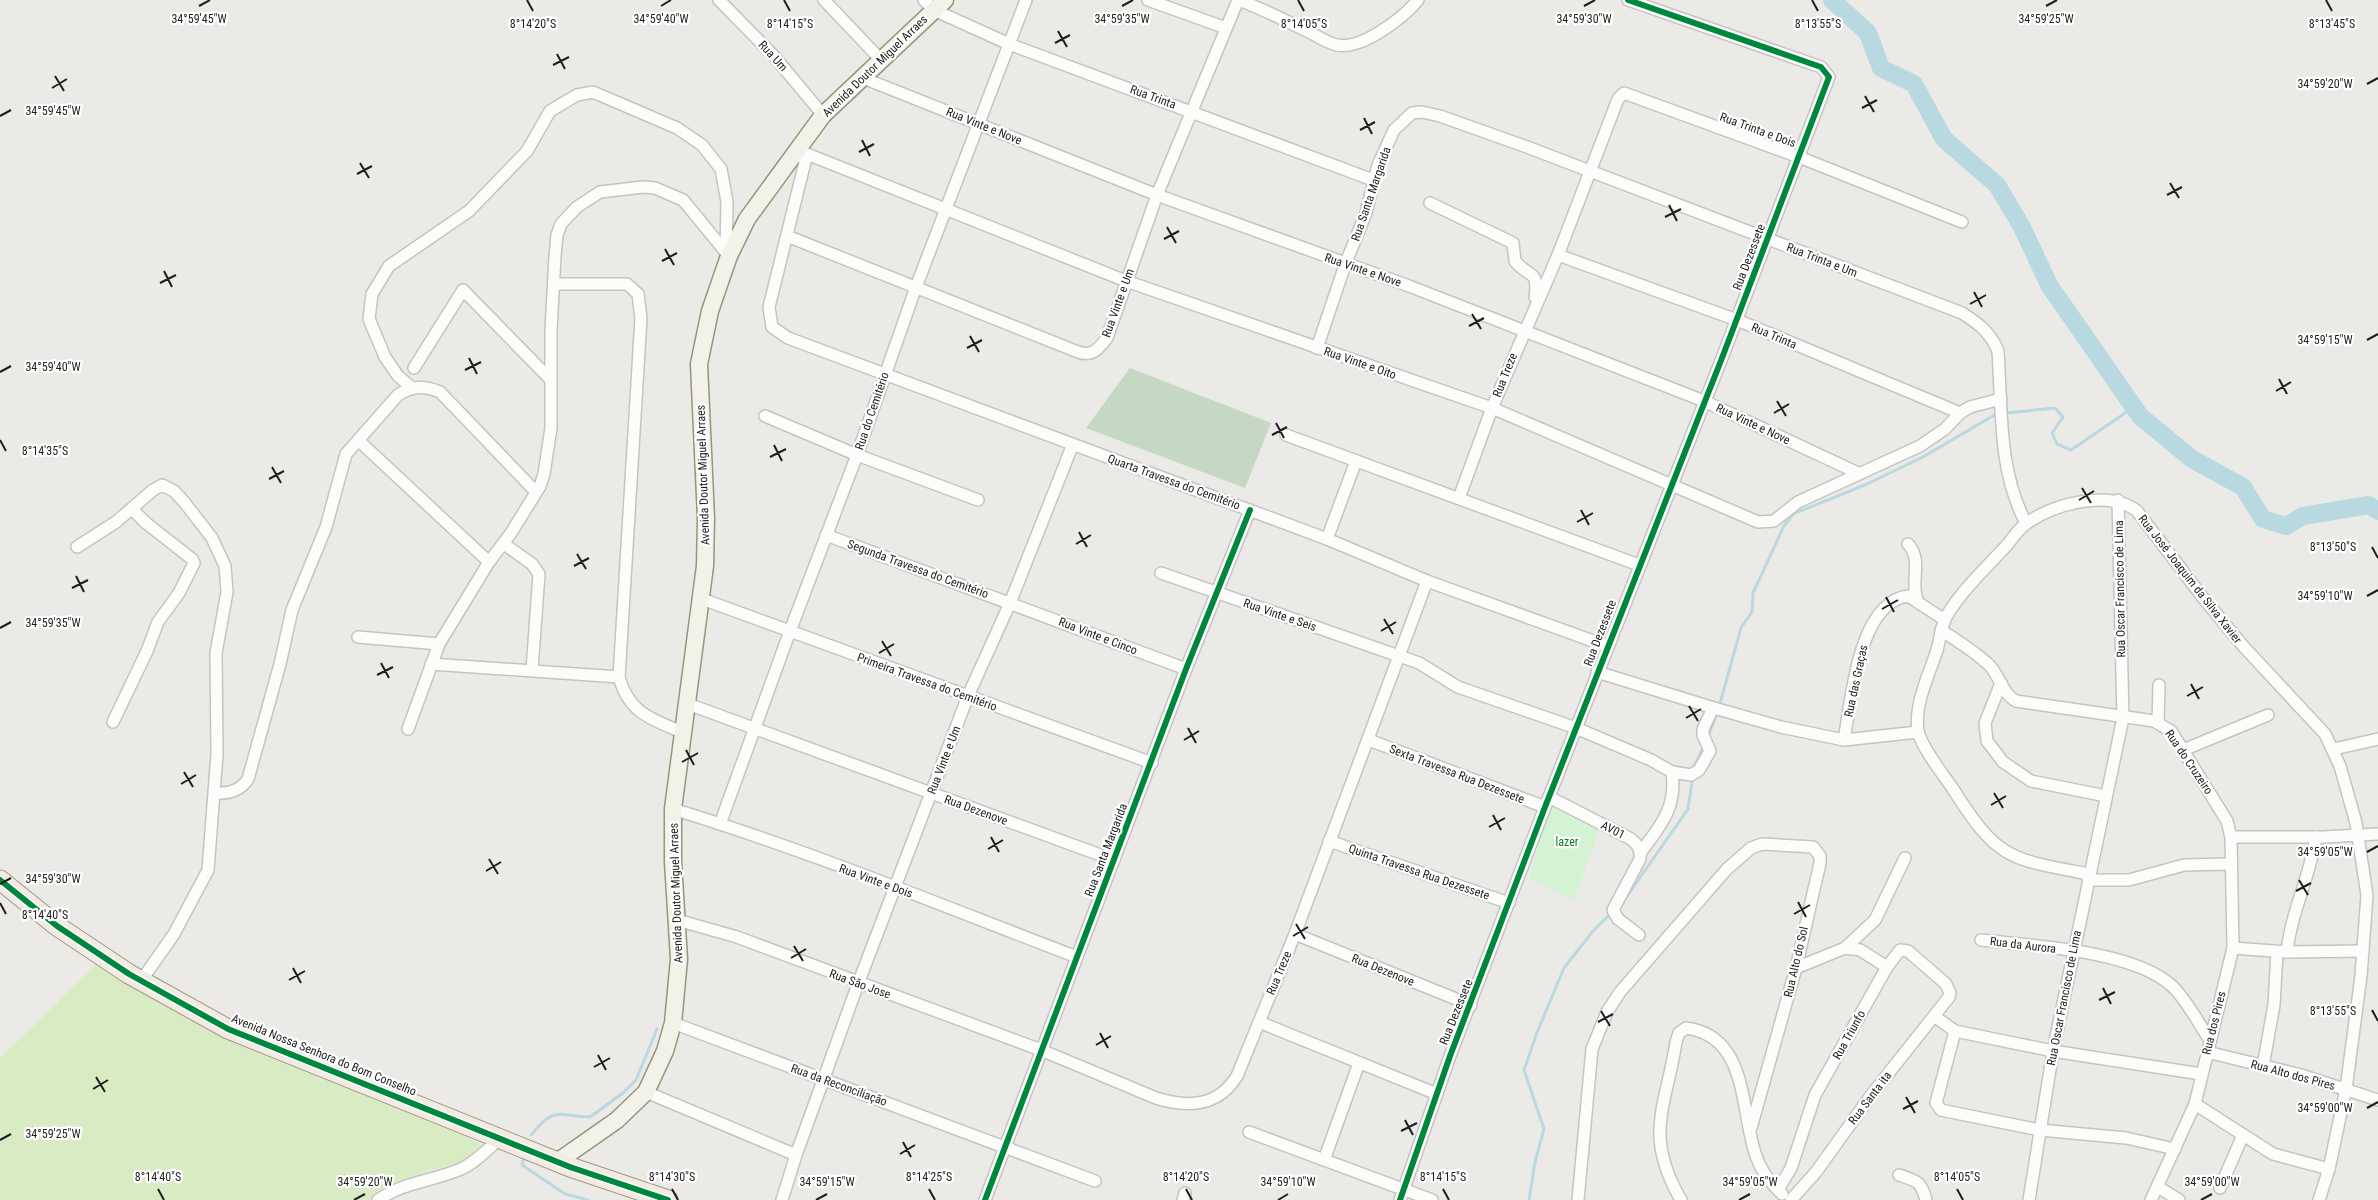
<svg xmlns="http://www.w3.org/2000/svg" width="2378" height="1200" font-family="'Roboto Condensed',sans-serif">
<style>
.grass{fill:#d9ebc3}
.cemetery{fill:#c4d8c4}
.park{fill:#d3f3d2}
.lines{fill:none;stroke-linecap:round;stroke-linejoin:round}
.stream{stroke:#b8d9e0;stroke-width:3}
.river{stroke:#b8d9e0;stroke-width:18}
.minor-casing{stroke:#c5c4c2;stroke-width:14}
.secondary-casing{stroke:#95967e;stroke-width:19}
.primary-casing{stroke:#a29782;stroke-width:21}
.minor{stroke:#fcfcfb;stroke-width:11}
.secondary{stroke:#f3f2e9;stroke-width:16}
.primary{stroke:#f1ebe3;stroke-width:19}
.cycleway-casing{stroke:#fff;stroke-width:9}
.cycleway{stroke:#00873e;stroke-width:6}
.ticks{fill:none;stroke:#1e1e1e;stroke-width:2}
.labels{text-anchor:middle;stroke-width:4.5;stroke-linejoin:round;paint-order:stroke}
.street-label{font-size:12px;fill:#1e1e1e;stroke:#fff}
.park-label{font-size:12px;fill:#087f10;stroke:#fff}
.ticks-label{font-size:12px;text-anchor:middle;fill:#1e1e1e;stroke:#fff;stroke-width:4.5;stroke-linejoin:round;paint-order:stroke}
</style>
<rect width="100%" height="100%" fill="#eceae6"/>
<polygon class="grass" points="96,965 483,1145 464,1161 412,1176 372,1200 0,1200 0,1058"/>
<polygon class="cemetery" points="1130,368 1271,423 1245,488 1086,428"/>
<polygon class="park" points="1551,801 1600,827 1574,900 1529,878"/>
<g class="lines">
<g class="stream">
<polyline points="1719,707 1741,628 1752,612 1753,593 1784,526 1793,514 1865,485 1923,457 1996,414 2055,408 2063,417 2052,433 2057,444 2071,450 2134,407"/>
<polyline points="1708,737 1717,713"/>
<polyline points="1695,765 1704,745"/>
<polyline points="1623,902 1688,809 1692,782"/>
<path d="M 531,1135 C 555,1105 558,1116 590,1117 L 623,1093 L 636,1080 L 657,1029"/>
<polyline points="524,1157 522,1165 565,1194 588,1200"/>
<polyline points="1529,1200 1535,1162 1544,1129 1524,1070 1538,1030 1564,968 1593,931 1611,913"/>
</g>
<polyline class="river" points="1832,0 1868,33 1881,68 1914,84 1944,139 1997,185 2022,227 2049,285 2140,416 2192,459 2243,487 2263,519 2286,526 2303,516 2369,505 2378,511"/>
<g class="minor-casing">
<g id="minor">
<polyline points="719,0 773,55 823,115"/>
<polyline points="824,0 881,60"/>
<polyline points="924,0 934,10 1009,44 1373,180"/>
<polyline points="1148,0 1226,28"/>
<path d="M 1239,0 C 1263,9 1286,21 1309,32 C 1317,36 1327,43 1337,45 C 1362,50 1403,18 1418,0"/>
<polyline points="863,78 1157,195 1409,286 1704,401 1858,473"/>
<polyline points="807,154 769,307 772,327 788,338 1327,539 1427,581 1607,646"/>
<polyline points="790,159 807,154 1126,281 1492,408 1758,522 1774,521 1798,502 1920,446 1945,429 1960,413 1970,407 2001,399"/>
<path d="M 1430,203 L 1513,243 L 1515,261 C 1529,279 1539,268 1535,297"/>
<path d="M 787,236 L 1078,352 C 1093,357 1098,349 1107,338 L 1157,195 L 1238,0"/>
<polyline points="1558,255 1737,320 1960,413"/>
<path d="M 555,284 L 627,284 L 638,294 L 641,318 L 619,677 C 629,714 652,719 684,733"/>
<path d="M 1317,348 L 1345,265 L 1366,213 L 1378,165 L 1394,130 L 1412,113 L 1422,112 L 1440,116 L 1527,147 L 1962,313 C 1979,324 1990,332 1998,351 C 2002,409 1998,471 2026,523"/>
<polyline points="414,368 463,290 550,379"/>
<polyline points="412,388 398,376 385,357 369,319 372,294 389,266 469,211 527,151 550,111 577,95 593,92 677,128 702,145 721,169 727,202 726,253"/>
<polyline points="765,416 857,455 978,500"/>
<polyline points="1286,435 1639,565"/>
<polyline points="358,440 489,562"/>
<polyline points="1459,498 1492,408 1558,255 1618,99 1624,93 1799,157 1962,222"/>
<polyline points="826,535 1186,669"/>
<polyline points="1327,539 1356,461"/>
<polyline points="504,544 532,564 539,574 532,670"/>
<path d="M 1908,544 C 1923,560 1910,581 1917,600"/>
<polyline points="77,547 116,522 153,490 162,485 174,491 185,503 212,538 225,566 227,592 216,653 217,754 208,870 174,934 141,981"/>
<path d="M 1161,573 L 1419,663 L 1458,687 L 1576,728 L 1651,760 L 1672,772 C 1677,807 1661,825 1641,852"/>
<polyline points="702,599 1152,763"/>
<path d="M 1941,630 C 1957,641 1976,652 1990,666 C 2000,677 2002,693 2016,701 L 2154,721 L 2171,731 L 2227,821 L 2231,837 L 2233,948 L 2195,1104 L 2151,1200"/>
<polyline points="358,637 439,644"/>
<polyline points="431,664 619,677"/>
<polyline points="1597,672 1714,708 1781,727 1844,740 1918,732"/>
<polyline points="2001,683 1985,723 1987,741 2003,762 2031,781 2106,796"/>
<polyline points="688,704 1114,860"/>
<polyline points="113,722 147,651 158,622 179,593 194,563 192,559 146,523 132,509"/>
<polyline points="2158,723 2159,685"/>
<polyline points="408,729 439,644 489,562 511,533 540,486 544,474 551,428 551,330 555,256 557,235 561,224 577,207 600,192 643,187 655,188 683,200 729,256"/>
<polyline points="1369,740 1545,807"/>
<path d="M 1844,740 C 1851,702 1858,602 1908,596 L 1945,620"/>
<polyline points="2334,749 2378,739"/>
<polyline points="2183,750 2268,715"/>
<polyline points="1672,772 1691,775 1699,770 1710,751 1703,735 1703,729 1713,708"/>
<path d="M 215,793 C 229,794 240,791 248,779 L 280,664 L 292,610 L 326,527 L 346,454 L 398,395 C 412,386 424,385 440,392 L 536,492"/>
<path d="M 1549,797 L 1631,839 C 1638,845 1641,849 1640,859 L 1613,910 L 1618,919 L 1639,935"/>
<path d="M 673,809 C 810,851 943,906 1077,957"/>
<polyline points="720,824 790,631 857,455 916,287 1026,0"/>
<polyline points="2231,837 2324,837 2378,834"/>
<polyline points="1329,841 1509,903"/>
<path d="M 2089,874 C 2009,859 1998,860 1953,789 C 1943,774 1921,747 1918,731 C 1914,704 1929,675 1937,650 C 1940,639 1941,627 1946,617 C 1961,591 1986,568 2007,545 C 2013,538 2019,528 2027,523 C 2054,504 2109,489 2137,511 L 2204,599 L 2244,647 L 2325,734 L 2340,766 L 2356,823 L 2367,895 L 2361,976 L 2346,1089 L 2329,1169 L 2319,1200"/>
<polyline points="2088,880 2129,880 2184,865 2231,864"/>
<path d="M 677,920 L 737,937 L 1041,1050 L 1156,1098 C 1188,1108 1218,1107 1237,1076 L 1295,934 L 1427,581"/>
<polyline points="1295,934 1471,1005"/>
<path d="M 1981,940 C 2033,946 2133,950 2172,986 C 2187,1000 2198,1023 2210,1040"/>
<polyline points="1845,948 1875,920 1905,858"/>
<polyline points="2233,948 2287,952 2363,951"/>
<path d="M 2287,952 C 2291,912 2310,877 2316,837"/>
<polyline points="1796,968 1845,948 1860,950 1887,967"/>
<polyline points="1934,1016 1955,1031 2053,1051 2201,1074"/>
<polyline points="1259,1022 1437,1094"/>
<polyline points="673,1023 1095,1181"/>
<polyline points="1955,1031 1936,1103 1941,1110 2040,1130 2126,1138 2175,1149"/>
<polyline points="2207,1052 2301,1075 2378,1100"/>
<polyline points="2263,1066 2274,1005 2277,952"/>
<polyline points="646,1092 796,1155"/>
<polyline points="2195,1104 2273,1154 2329,1169"/>
<polyline points="1249,1132 1432,1200"/>
<polyline points="1324,1160 1359,1063"/>
<path d="M 1899,1175 C 1917,1181 1921,1181 1926,1200"/>
<polyline points="2158,1187 2179,1200"/>
<polyline points="2220,1188 2243,1135"/>
<polyline points="1778,1190 1791,1168 1815,1095 1887,967 1900,950 1908,951 1946,984 1950,993 1949,997 1872,1094 1816,1172 1791,1200"/>
<path d="M 378,1200 C 404,1182 433,1181 461,1169 C 476,1162 488,1149 500,1138"/>
<polyline points="782,1200 796,1155 858,984 968,696 1010,603 1073,444"/>
<polyline points="985,1200 1186,669 1250,510"/>
<polyline points="1183,1200 1185,1193"/>
<polyline points="1400,1200 1450,1056 1545,807 1722,358 1829,77 1821,67 1628,0"/>
<polyline points="1578,1200 1592,1049 1607,1012 1620,992 1727,869 1751,848 1762,844 1813,847 1820,856 1820,863 1796,968 1751,1128"/>
<path d="M 1681,1200 C 1643,1134 1666,1108 1676,1042 L 1679,1033 L 1686,1028 C 1749,1036 1740,1111 1756,1156 C 1761,1171 1770,1183 1782,1194"/>
<polyline points="2029,1200 2053,1051 2123,718 2118,500"/>
</g>
</g>
<g class="secondary-casing">
<polyline id="secondary" points="557,1162 617,1120 646,1092 665,1051 673,1023 679,959 673,862 673,809 705,566 706,518 699,364 710,311 729,256 747,219 823,115 945,0"/>
</g>
<g class="primary-casing">
<polyline id="primary" points="0,880 57,926 129,974 228,1029 570,1167 668,1200"/>
</g>
<use href="#minor" class="minor"/>
<use href="#secondary" class="secondary"/>
<use href="#primary" class="primary"/>
<g class="cycleway-casing">
<g id="cycleway">
<polyline points="0,880 57,926 129,974 228,1029 570,1167 668,1200"/>
<polyline points="985,1200 1186,669 1250,510"/>
<polyline points="1400,1200 1450,1056 1545,807 1722,358 1829,77 1821,67 1628,0"/>
</g>
</g>
<use href="#cycleway" class="cycleway"/>
</g>
<path class="ticks" d="M 527,0 L 533,11M 784,0 L 790,11M 1298,0 L 1304,11M 1812,0 L 1818,11M 2326,0 L 2332,11M 199,6 L 210,0M 661,6 L 671,0M 1122,6 L 1133,0M 1584,6 L 1595,0M 2046,6 L 2057,0M 1058,31 L 1067,47M 1055,43 L 1070,35M 557,54 L 565,69M 553,65 L 569,57M 55,76 L 64,91M 2367,84 L 2378,78M 52,88 L 67,79M 1865,96 L 1874,112M 1862,108 L 1877,100M 0,116 L 11,110M 1364,118 L 1372,134M 1360,130 L 1375,122M 862,140 L 870,156M 859,152 L 874,144M 360,163 L 369,178M 357,174 L 372,166M 2170,183 L 2179,198M 2167,195 L 2182,187M 1669,205 L 1677,221M 1665,217 L 1681,209M 1167,227 L 1176,243M 1164,239 L 1179,231M 665,249 L 674,265M 662,261 L 677,253M 164,271 L 172,287M 160,283 L 176,275M 1974,292 L 1982,307M 1970,304 L 1986,295M 1472,314 L 1481,329M 1469,326 L 1484,318M 970,336 L 979,352M 2367,340 L 2378,334M 967,348 L 982,340M 469,358 L 477,374M 465,370 L 481,362M 0,372 L 11,366M 2279,379 L 2287,394M 2276,391 L 2291,382M 1777,401 L 1786,416M 1774,413 L 1789,404M 1276,423 L 1284,438M 1272,435 L 1287,427M 0,440 L 6,451M 774,445 L 782,461M 770,457 L 786,449M 272,467 L 281,483M 269,479 L 284,471M 2082,488 L 2091,503M 2079,500 L 2094,491M 1581,510 L 1589,525M 1577,522 L 1593,513M 1079,532 L 1087,547M 1076,544 L 1091,535M 2372,547 L 2378,558M 577,554 L 586,569M 574,566 L 589,558M 76,576 L 84,592M 72,588 L 88,580M 2367,596 L 2378,590M 1886,597 L 1894,612M 1882,609 L 1898,600M 1384,619 L 1393,634M 0,628 L 11,622M 1381,631 L 1396,622M 882,641 L 891,656M 879,653 L 894,644M 381,663 L 389,678M 377,675 L 393,667M 2191,684 L 2199,699M 2187,696 L 2203,687M 1689,706 L 1698,721M 1686,718 L 1701,709M 1188,728 L 1196,743M 1184,740 L 1199,731M 686,750 L 694,765M 682,762 L 698,753M 184,772 L 193,787M 181,784 L 196,775M 1994,793 L 2003,808M 1991,805 L 2006,796M 1493,815 L 1501,830M 1489,827 L 1505,818M 991,837 L 999,852M 988,849 L 1003,840M 2367,852 L 2378,846M 489,859 L 498,874M 486,871 L 501,862M 2299,880 L 2308,895M 0,884 L 11,878M 2296,891 L 2311,883M 1798,902 L 1806,917M 0,903 L 6,914M 1794,914 L 1810,905M 1296,924 L 1305,939M 1293,936 L 1308,927M 794,946 L 803,961M 791,958 L 806,949M 293,968 L 301,983M 289,980 L 305,971M 2103,988 L 2111,1004M 2099,1000 L 2115,992M 2372,1010 L 2378,1021M 1601,1011 L 1610,1026M 1598,1022 L 1613,1014M 1100,1033 L 1108,1048M 1096,1045 L 1111,1036M 598,1055 L 606,1070M 594,1067 L 610,1058M 96,1077 L 105,1092M 93,1089 L 108,1080M 1906,1097 L 1915,1113M 2367,1108 L 2378,1102M 1903,1109 L 1918,1101M 1405,1120 L 1413,1135M 1401,1131 L 1417,1123M 0,1140 L 11,1134M 903,1142 L 911,1157M 900,1154 L 915,1145M 158,1189 L 164,1200M 672,1189 L 678,1200M 929,1189 L 935,1200M 1186,1189 L 1192,1200M 1443,1189 L 1449,1200M 1957,1189 L 1963,1200M 354,1200 L 365,1194M 816,1200 L 827,1194M 1278,1200 L 1288,1194M 1739,1200 L 1750,1194M 2201,1200 L 2212,1194"/>
<g class="labels">
<g class="street-label">
<text transform="translate(773 56) rotate(48)" y="4">Rua Um</text>
<text transform="translate(875 66) rotate(-44)" y="4">Avenida Doutor Miguel Arraes</text>
<text transform="translate(1153 97) rotate(20)" y="4">Rua Trinta</text>
<text transform="translate(984 126) rotate(22)" y="4">Rua Vinte e Nove</text>
<text transform="translate(1758 130) rotate(20)" y="4">Rua Trinta e Dois</text>
<text transform="translate(1371 194) rotate(-71)" y="4">Rua Santa Margarida</text>
<text transform="translate(1749 257) rotate(-69)" y="4">Rua Dezessete</text>
<text transform="translate(1822 260) rotate(21)" y="4">Rua Trinta e Um</text>
<text transform="translate(1363 270) rotate(19)" y="4">Rua Vinte e Nove</text>
<text transform="translate(1118 303) rotate(-70)" y="4">Rua Vinte e Um</text>
<text transform="translate(1774 336) rotate(23)" y="4">Rua Trinta</text>
<text transform="translate(1360 363) rotate(19)" y="4">Rua Vinte e Oito</text>
<text transform="translate(1505 375) rotate(-68)" y="4">Rua Treze</text>
<text transform="translate(872 411) rotate(-71)" y="4">Rua do Cemitério</text>
<text transform="translate(1753 424) rotate(25)" y="4">Rua Vinte e Nove</text>
<text transform="translate(703 475) rotate(-92)" y="4">Avenida Doutor Miguel Arraes</text>
<text transform="translate(1174 482) rotate(20)" y="4">Quarta Travessa do Cemitério</text>
<text transform="translate(918 569) rotate(20)" y="4">Segunda Travessa do Cemitério</text>
<text transform="translate(2190 579) rotate(52)" y="4">Rua José Joaquim da Silva Xavier</text>
<text transform="translate(2120 589) rotate(-91)" y="4">Rua Oscar Francisco de Lima</text>
<text transform="translate(1280 615) rotate(19)" y="4">Rua Vinte e Seis</text>
<text transform="translate(1600 633) rotate(-69)" y="4">Rua Dezessete</text>
<text transform="translate(1098 636) rotate(21)" y="4">Rua Vinte e Cinco</text>
<text transform="translate(1856 681) rotate(-78)" y="4">Rua das Graças</text>
<text transform="translate(927 682) rotate(20)" y="4">Primeira Travessa do Cemitério</text>
<text transform="translate(944 760) rotate(-69)" y="4">Rua Vinte e Um</text>
<text transform="translate(2189 762) rotate(56)" y="4">Rua do Cruzeiro</text>
<text transform="translate(1457 774) rotate(21)" y="4">Sexta Travessa Rua Dezessete</text>
<text transform="translate(976 810) rotate(20)" y="4">Rua Dezenove</text>
<text transform="translate(1613 830) rotate(27)" y="4">AV01</text>
<text transform="translate(1106 850) rotate(-69)" y="4">Rua Santa Margarida</text>
<text transform="translate(1419 872) rotate(19)" y="4">Quinta Travessa Rua Dezessete</text>
<text transform="translate(876 881) rotate(20)" y="4">Rua Vinte e Dois</text>
<text transform="translate(676 893) rotate(-92)" y="4">Avenida Doutor Miguel Arraes</text>
<text transform="translate(2023 945) rotate(7)" y="4">Rua da Aurora</text>
<text transform="translate(1796 962) rotate(-77)" y="4">Rua Alto do Sol</text>
<text transform="translate(1383 970) rotate(22)" y="4">Rua Dezenove</text>
<text transform="translate(1279 973) rotate(-67)" y="4">Rua Treze</text>
<text transform="translate(860 984) rotate(20)" y="4">Rua São Jose</text>
<text transform="translate(2064 998) rotate(-79)" y="4">Rua Oscar Francisco de Lima</text>
<text transform="translate(1456 1012) rotate(-68)" y="4">Rua Dezessete</text>
<text transform="translate(2214 1023) rotate(-76)" y="4">Rua dos Pires</text>
<text transform="translate(1849 1035) rotate(-61)" y="4">Rua Triunfo</text>
<text transform="translate(324 1055) rotate(22)" y="4">Avenida Nossa Senhora do Bom Conselho</text>
<text transform="translate(2293 1075) rotate(15)" y="4">Rua Alto dos Pires</text>
<text transform="translate(839 1085) rotate(20)" y="4">Rua da Reconciliação</text>
<text transform="translate(1870 1098) rotate(-53)" y="4">Rua Santa ita</text>
</g>
<g class="park-label">
<text x="1567" y="846">lazer</text>
</g>
</g>
<g class="ticks-label">
<text x="199" y="23">34°59'45"W</text>
<text x="661" y="23">34°59'40"W</text>
<text x="1122" y="23">34°59'35"W</text>
<text x="1584" y="23">34°59'30"W</text>
<text x="2046" y="23">34°59'25"W</text>
<text x="533" y="28">8°14'20"S</text>
<text x="790" y="28">8°14'15"S</text>
<text x="1304" y="28">8°14'05"S</text>
<text x="1818" y="28">8°13'55"S</text>
<text x="2332" y="28">8°13'45"S</text>
<text x="2325" y="88">34°59'20"W</text>
<text x="53" y="115">34°59'45"W</text>
<text x="2325" y="344">34°59'15"W</text>
<text x="53" y="371">34°59'40"W</text>
<text x="45" y="455">8°14'35"S</text>
<text x="2333" y="551">8°13'50"S</text>
<text x="2325" y="600">34°59'10"W</text>
<text x="53" y="627">34°59'35"W</text>
<text x="2325" y="856">34°59'05"W</text>
<text x="53" y="883">34°59'30"W</text>
<text x="45" y="919">8°14'40"S</text>
<text x="2333" y="1015">8°13'55"S</text>
<text x="2325" y="1112">34°59'00"W</text>
<text x="53" y="1138">34°59'25"W</text>
<text x="158" y="1181">8°14'40"S</text>
<text x="672" y="1181">8°14'30"S</text>
<text x="929" y="1181">8°14'25"S</text>
<text x="1186" y="1181">8°14'20"S</text>
<text x="1443" y="1181">8°14'15"S</text>
<text x="1957" y="1181">8°14'05"S</text>
<text x="365" y="1186">34°59'20"W</text>
<text x="827" y="1186">34°59'15"W</text>
<text x="1288" y="1186">34°59'10"W</text>
<text x="1750" y="1186">34°59'05"W</text>
<text x="2212" y="1186">34°59'00"W</text>
</g>
</svg>
